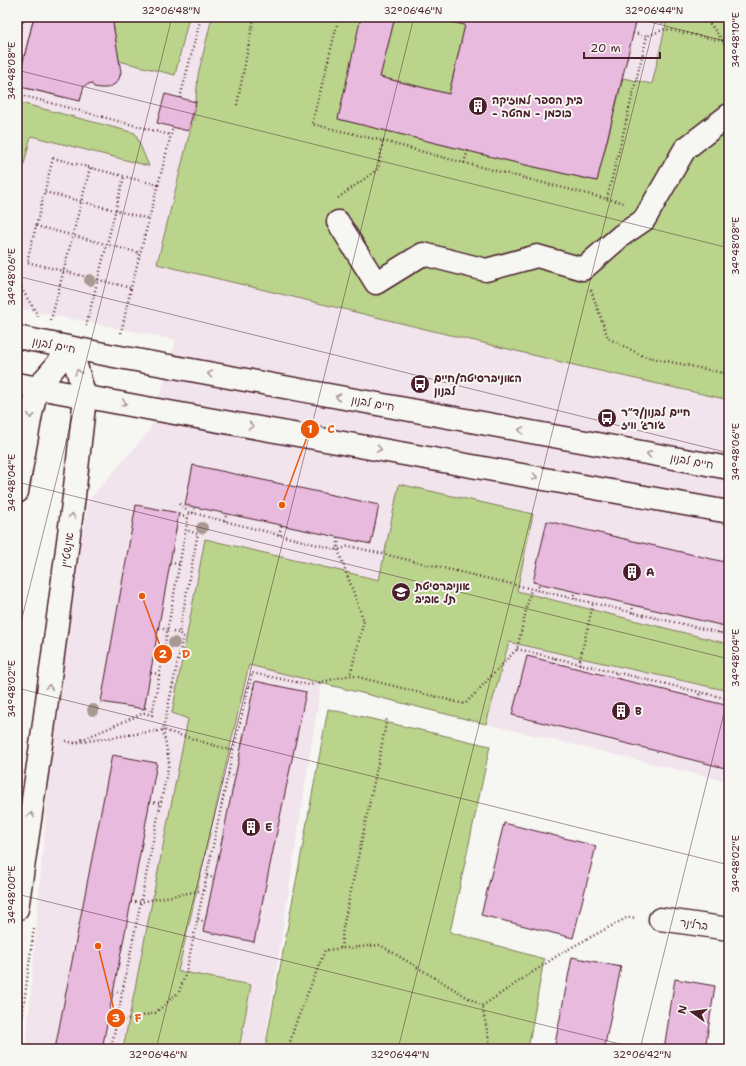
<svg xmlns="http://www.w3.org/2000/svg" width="746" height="1066" font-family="'Shantell Sans','Playpen Sans Hebrew',sans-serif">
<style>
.built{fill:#f2e4ec}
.green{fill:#bad48c;stroke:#827a5c}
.building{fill:#e7bade;stroke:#4a1f2b}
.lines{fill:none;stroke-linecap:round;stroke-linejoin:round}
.street-casing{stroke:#4a1f2b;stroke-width:25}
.secondary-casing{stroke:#4a1f2b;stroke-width:25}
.path{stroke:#4a1f2b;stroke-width:2.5;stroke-dasharray:1 3;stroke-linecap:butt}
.street{stroke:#f6f6f2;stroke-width:22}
.secondary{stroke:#f6f6f2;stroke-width:22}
.tree{fill:#a79892}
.oneway{stroke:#a99598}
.ticks{fill:none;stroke:#4a1f2b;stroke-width:1;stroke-opacity:0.45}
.labels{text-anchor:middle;stroke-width:4;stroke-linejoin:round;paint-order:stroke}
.poi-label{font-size:11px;font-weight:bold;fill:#4a1f2b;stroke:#f6f6f2;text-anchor:start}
.street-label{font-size:11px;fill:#4a1f2b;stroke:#f6f6f2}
.leader{fill:none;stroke:#e8590c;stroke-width:1.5}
.callout-dot{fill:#e8590c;stroke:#f6f6f2;stroke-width:1.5}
.mark-label{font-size:12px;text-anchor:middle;font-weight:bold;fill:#fff}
.callout-label{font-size:12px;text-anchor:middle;font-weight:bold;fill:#e8590c;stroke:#f6f6f2;stroke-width:4;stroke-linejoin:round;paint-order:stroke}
.neatline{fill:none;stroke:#4a1f2b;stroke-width:1.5}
.ticks-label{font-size:10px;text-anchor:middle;fill:#4a1f2b}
</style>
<rect width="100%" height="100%" fill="#f6f6f2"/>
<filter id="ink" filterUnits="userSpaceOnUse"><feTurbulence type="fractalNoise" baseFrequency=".025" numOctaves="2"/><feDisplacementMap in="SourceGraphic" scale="8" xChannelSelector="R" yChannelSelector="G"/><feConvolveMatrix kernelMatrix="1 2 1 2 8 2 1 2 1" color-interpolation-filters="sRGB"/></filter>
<g filter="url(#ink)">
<polygon class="built" points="17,17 729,17 729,782 321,684 264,1049 26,1049 56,692 88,501 150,430 176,340 17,308"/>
<g class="green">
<polygon points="112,17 189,17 175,75 119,61"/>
<polygon points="212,17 363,17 338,119 517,163 597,181 623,78 652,84 666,24 633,17 729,17 729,79 727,88 729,91 729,245 725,261 729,268 729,400 578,366 157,264 195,111 198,75"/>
<polygon points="395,17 430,17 465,25 449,94 380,77"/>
<polygon points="17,102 135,133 149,166 31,136 17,192"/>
<polygon points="399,484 533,514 517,591 729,644 729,691 509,642 486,724 249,665 178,971 251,985 239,1049 123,1049 188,719 172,713 205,539 379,580"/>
<polygon points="328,709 490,746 450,932 544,959 528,1049 265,1049"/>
</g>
<g class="building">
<polygon points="34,17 65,17 54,61 88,69 80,101 17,86"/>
<polygon points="34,17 112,17 121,72 119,79 115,84 107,88 100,88 94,87 91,83 84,86 80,101 17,86"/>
<polygon points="361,17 395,17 380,77 449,94 465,25 430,17 633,17 637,18 597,181 517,163 338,119"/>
<polygon points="165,94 196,102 188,131 157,123"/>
<polygon points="193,465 379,505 371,544 185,505"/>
<polygon points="136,505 179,513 144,709 101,702"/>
<polygon points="547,521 729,563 729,627 533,582"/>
<polygon points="527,656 729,706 729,769 512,715"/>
<polygon points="255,681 306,692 254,942 203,931"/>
<polygon points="112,755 157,763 131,902 102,1049 55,1049"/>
<polygon points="504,823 596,846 573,938 481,915"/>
<polygon points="572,957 621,967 604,1049 554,1049"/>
<polygon points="675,979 715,986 705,1049 664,1049"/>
</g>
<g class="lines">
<g class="street-casing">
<g id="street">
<polyline points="338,222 376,283 423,254 486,270 537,256 583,269 622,235 644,220 685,149 729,115"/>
<polyline points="660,919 729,929"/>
</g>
</g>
<g class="secondary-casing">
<g id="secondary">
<polyline points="17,337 114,356 729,468"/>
<polyline points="17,384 141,407 729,512"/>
<polyline points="17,492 31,414 37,388 71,348"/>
<polyline points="17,909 42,738 74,496 85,397 71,348"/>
</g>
</g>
<g class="path">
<polyline points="705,17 723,41 729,51"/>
<polyline points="633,33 647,36 665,29 723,41"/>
<polyline points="17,46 24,17"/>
<polyline points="729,79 727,88 729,91"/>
<polyline points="17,94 170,135"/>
<polyline points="180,98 201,17"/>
<polyline points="237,105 254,17"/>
<polyline points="383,141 449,159 607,199 647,36"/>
<polygon points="53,158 158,185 131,288 27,262"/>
<polyline points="464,163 468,150"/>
<polyline points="158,185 173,127"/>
<polyline points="45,192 149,219"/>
<polyline points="338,198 378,169 383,141 312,124 339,17"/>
<polyline points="607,199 625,203"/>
<polyline points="36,226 140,253"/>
<polyline points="17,281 38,316"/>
<polyline points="591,290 608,338 643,356 723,373 729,371"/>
<polyline points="51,320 90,168"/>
<polyline points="86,326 124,177"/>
<polyline points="121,333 131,288"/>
<polyline points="179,504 189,512 338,550 349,546 729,635"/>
<polyline points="193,513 195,507"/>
<polyline points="179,516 188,517"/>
<polyline points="225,521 226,514"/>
<polyline points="280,535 281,525"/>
<polyline points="338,538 338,550 364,621 350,675"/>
<polyline points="170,563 180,564"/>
<polyline points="538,591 539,583"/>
<polyline points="574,599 574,592"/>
<polyline points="632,613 633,605"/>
<polyline points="159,628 168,630"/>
<polyline points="173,632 179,633"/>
<polyline points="719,633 721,625"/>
<polyline points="517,649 729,699"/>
<polyline points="554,663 555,658"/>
<polyline points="579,664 593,604"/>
<polyline points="151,673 160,674"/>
<polyline points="615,678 617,672"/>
<polyline points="249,686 254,688"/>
<polyline points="698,699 700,692"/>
<polyline points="145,708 153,710"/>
<polyline points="66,741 74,743 163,730 233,751"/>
<polyline points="74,743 144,713 152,715 189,512"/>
<polyline points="228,774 235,776"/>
<polyline points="150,802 160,803"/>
<polyline points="207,876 214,878"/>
<polyline points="131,902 140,902 204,890"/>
<polyline points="198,919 205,922"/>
<polyline points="341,948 343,928 381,749 387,718"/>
<polyline points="113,991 122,993"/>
<polyline points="116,1022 155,1013 179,992 186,973 233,751 252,673 310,685 350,675 465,704 517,649 531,589"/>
<polyline points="18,1049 34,927"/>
<polyline points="111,1049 169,762 163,730 181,647 183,637 179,633 197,538 198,534 186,530"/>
<polyline points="288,1049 295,1025 325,950 380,945 482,1006"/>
<polyline points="491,1049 482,1006 563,952 628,917 636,918"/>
</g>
<use href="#street" class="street"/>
<use href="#secondary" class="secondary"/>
</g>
<g class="tree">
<circle cx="90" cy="280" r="6"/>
<circle cx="202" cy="528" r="6"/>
<circle cx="174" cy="643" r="6"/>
<circle cx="93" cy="710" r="6"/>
</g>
<defs><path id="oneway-chevron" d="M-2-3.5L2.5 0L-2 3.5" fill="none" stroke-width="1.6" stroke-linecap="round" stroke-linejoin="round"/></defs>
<g class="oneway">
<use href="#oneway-chevron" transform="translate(78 372) rotate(-106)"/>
<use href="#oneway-chevron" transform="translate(210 374) rotate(-170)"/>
<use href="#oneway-chevron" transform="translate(338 397) rotate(-170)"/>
<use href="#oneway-chevron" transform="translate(124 403) rotate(12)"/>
<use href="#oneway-chevron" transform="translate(31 416) rotate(101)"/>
<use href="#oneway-chevron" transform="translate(251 426) rotate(10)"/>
<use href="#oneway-chevron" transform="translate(521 430) rotate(-170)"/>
<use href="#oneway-chevron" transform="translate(379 449) rotate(10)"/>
<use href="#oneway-chevron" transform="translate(649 454) rotate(-170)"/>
<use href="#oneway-chevron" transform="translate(535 477) rotate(10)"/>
<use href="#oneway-chevron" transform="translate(72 516) rotate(-82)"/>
<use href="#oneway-chevron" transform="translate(49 687) rotate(-82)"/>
<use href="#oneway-chevron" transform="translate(31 815) rotate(-82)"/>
</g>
</g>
<path class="ticks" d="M 630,17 L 729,42M 17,70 L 729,248M 17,276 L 729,453M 17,482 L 729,659M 17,638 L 172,17M 17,688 L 729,865M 17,894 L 640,1049M 156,1049 L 414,17M 398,1049 L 656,17M 640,1049 L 729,693"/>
<defs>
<g id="building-disc" transform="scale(1)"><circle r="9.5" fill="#4a1f2b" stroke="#f6f6f2"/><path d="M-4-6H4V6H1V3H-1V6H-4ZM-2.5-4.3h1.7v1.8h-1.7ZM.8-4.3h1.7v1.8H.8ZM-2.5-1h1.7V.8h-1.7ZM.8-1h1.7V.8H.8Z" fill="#fff"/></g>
<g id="bus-disc" transform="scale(1)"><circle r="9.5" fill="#4a1f2b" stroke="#f6f6f2"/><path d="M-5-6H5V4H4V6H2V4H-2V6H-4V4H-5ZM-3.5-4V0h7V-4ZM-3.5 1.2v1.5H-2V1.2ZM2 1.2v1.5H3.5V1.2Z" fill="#fff"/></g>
<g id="university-disc" transform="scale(1)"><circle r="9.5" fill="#4a1f2b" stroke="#f6f6f2"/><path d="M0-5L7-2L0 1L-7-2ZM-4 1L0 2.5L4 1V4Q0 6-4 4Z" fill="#fff"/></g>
</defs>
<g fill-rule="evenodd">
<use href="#building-disc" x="478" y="106"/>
<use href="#bus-disc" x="420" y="384"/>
<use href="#bus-disc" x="607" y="418"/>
<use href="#building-disc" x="632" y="572"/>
<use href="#university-disc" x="401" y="592"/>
<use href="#building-disc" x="621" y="711"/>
<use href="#building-disc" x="251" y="827"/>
</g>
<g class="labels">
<g class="poi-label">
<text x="492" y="104">בית הספר למוזיקה<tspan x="492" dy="13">- בוכמן - מהטה</tspan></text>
<text x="434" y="382">האוניברסיטה/חיים<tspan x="434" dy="13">לבנון</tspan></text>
<text x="621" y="416">חיים לבנון/ד״ר<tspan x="621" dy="13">ג׳ורג׳ וויז</tspan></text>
<text x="646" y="576">A</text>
<text x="415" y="590">אוניברסיטת<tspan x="415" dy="13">תל אביב</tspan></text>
<text x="635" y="715">B</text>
<text x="265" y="831">E</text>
</g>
<g class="street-label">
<text transform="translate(54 345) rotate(11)" y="4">חיים לבנון</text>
<text transform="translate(373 403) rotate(10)" y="4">חיים לבנון</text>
<text transform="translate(692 461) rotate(10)" y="4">חיים לבנון</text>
<text transform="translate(67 550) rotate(-82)" y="4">אינשטיין</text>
<text transform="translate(694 924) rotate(8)" y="4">ברלינר</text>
</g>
</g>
<path class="leader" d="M282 505L310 429M142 596L163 654M98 946L116 1018"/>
<g class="callout-dot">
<circle cx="282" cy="505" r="4"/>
<circle cx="142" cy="596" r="4"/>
<circle cx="98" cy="946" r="4"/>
<circle cx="310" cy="429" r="10"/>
<circle cx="163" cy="654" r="10"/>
<circle cx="116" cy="1018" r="10"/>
</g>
<g class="mark-label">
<text x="310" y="433">1</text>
<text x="163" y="658">2</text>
<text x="116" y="1022">3</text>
</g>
<g class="callout-label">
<text x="331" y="433">C</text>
<text x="186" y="658">D</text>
<text x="138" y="1022">F</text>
</g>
<rect width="746" height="1066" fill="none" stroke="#f6f6f2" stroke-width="44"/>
<g transform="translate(692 1012) rotate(284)" stroke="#f6f6f2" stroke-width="3" paint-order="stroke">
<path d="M0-3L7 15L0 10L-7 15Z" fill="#4a1f2b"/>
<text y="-6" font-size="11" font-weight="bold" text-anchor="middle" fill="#4a1f2b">N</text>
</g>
<path d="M584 52v6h76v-6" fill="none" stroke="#4a1f2b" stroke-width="2"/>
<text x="590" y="52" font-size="12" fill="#4a1f2b" stroke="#f6f6f2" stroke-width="3" paint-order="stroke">20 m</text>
<rect x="22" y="22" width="702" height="1022" class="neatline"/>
<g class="ticks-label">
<text x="171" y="14">32°06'48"N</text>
<text x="413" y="14">32°06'46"N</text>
<text x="654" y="14">32°06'44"N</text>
<text transform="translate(735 40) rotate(-90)" y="4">34°48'10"E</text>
<text transform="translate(11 71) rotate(-90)" y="4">34°48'08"E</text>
<text transform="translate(735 246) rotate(-90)" y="4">34°48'08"E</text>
<text transform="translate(11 277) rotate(-90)" y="4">34°48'06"E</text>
<text transform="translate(735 452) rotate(-90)" y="4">34°48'06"E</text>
<text transform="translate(11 483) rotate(-90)" y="4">34°48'04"E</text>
<text transform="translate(735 658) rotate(-90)" y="4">34°48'04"E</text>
<text transform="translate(11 689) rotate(-90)" y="4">34°48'02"E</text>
<text transform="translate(735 864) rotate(-90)" y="4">34°48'02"E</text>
<text transform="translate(11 895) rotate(-90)" y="4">34°48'00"E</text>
<text x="158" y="1058">32°06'46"N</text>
<text x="400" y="1058">32°06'44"N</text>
<text x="642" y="1058">32°06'42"N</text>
</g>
</svg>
